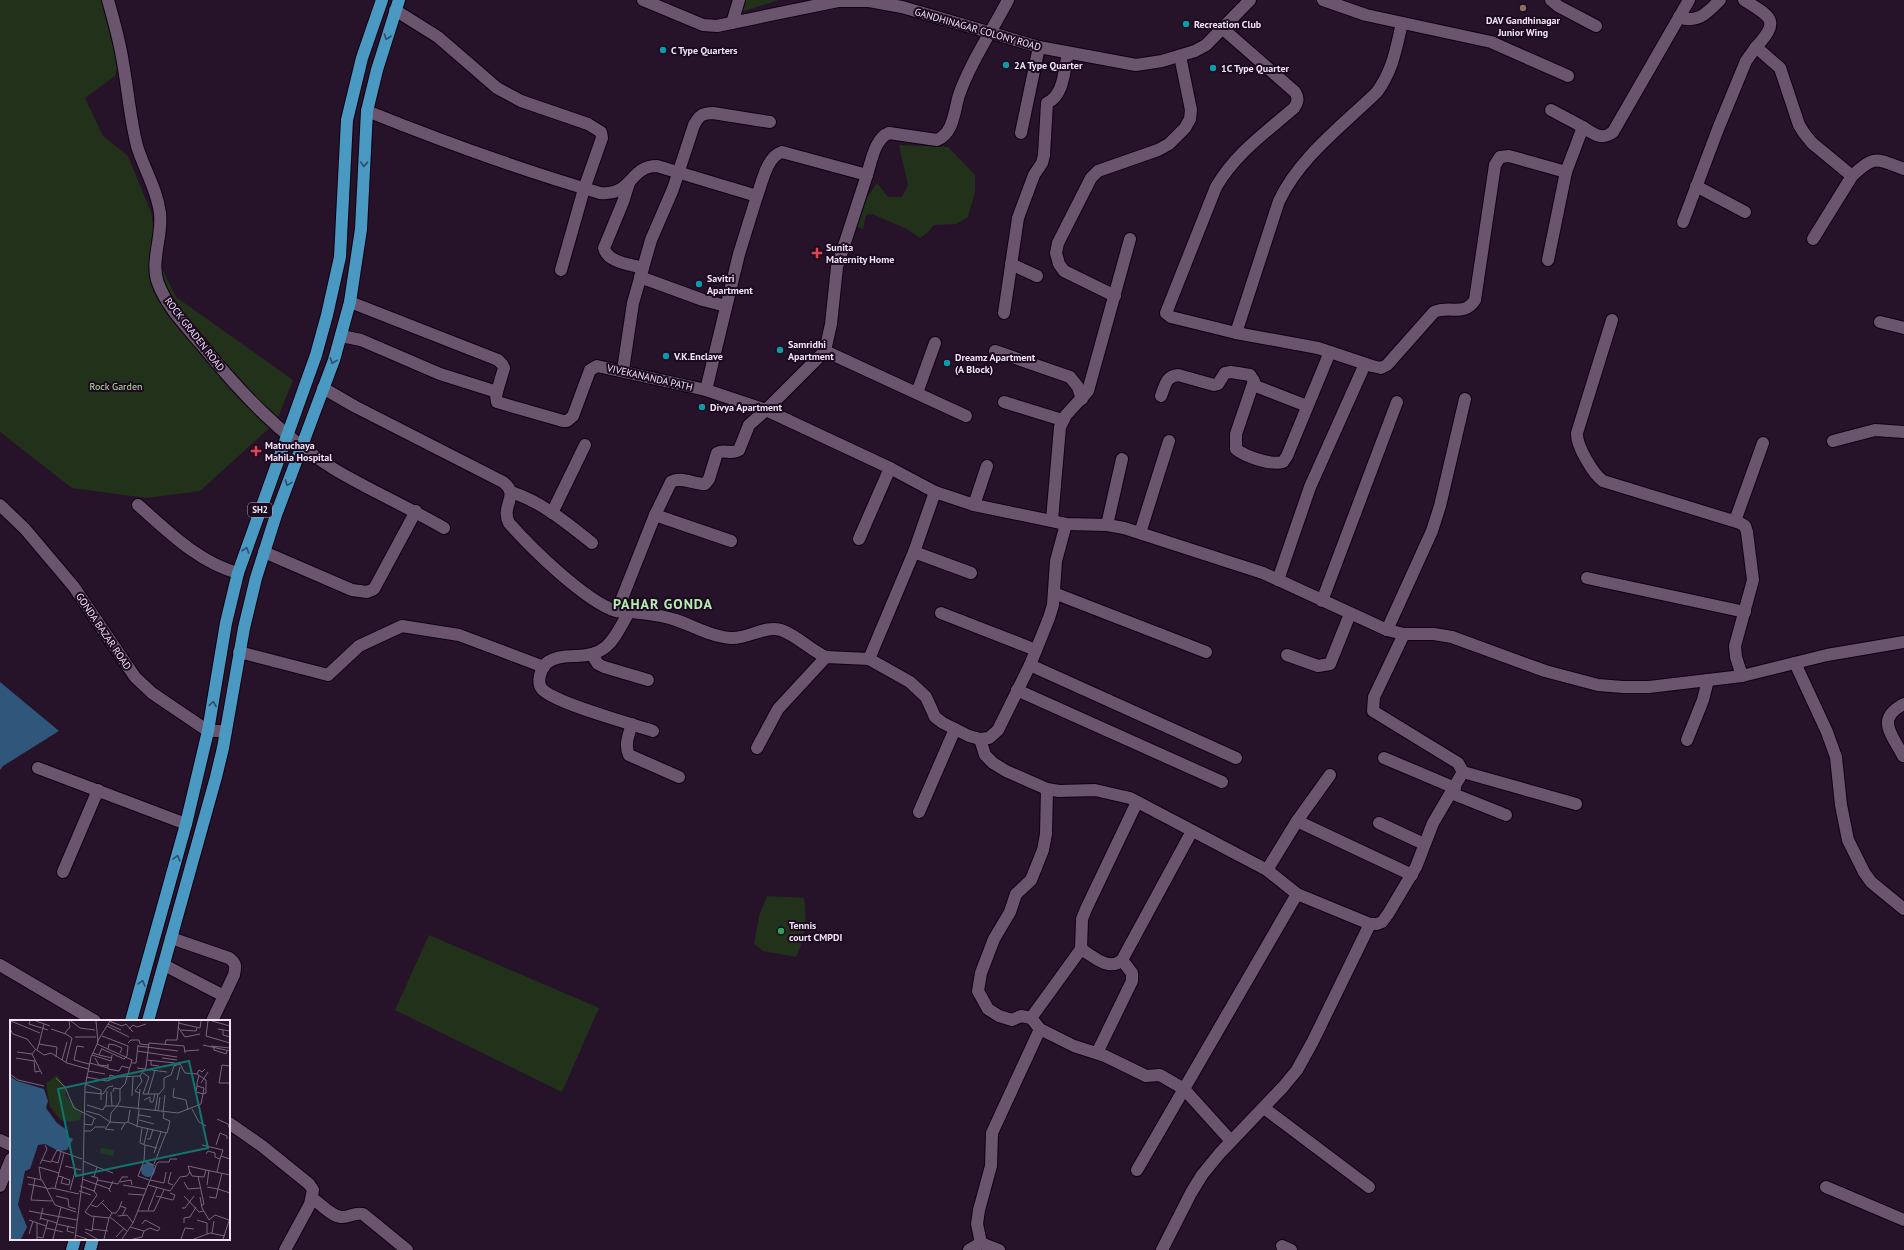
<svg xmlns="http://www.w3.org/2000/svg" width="1904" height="1250" font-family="'PT Sans',sans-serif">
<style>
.green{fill:#223119}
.water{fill:#2f567b}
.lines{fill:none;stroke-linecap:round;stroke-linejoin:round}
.street-casing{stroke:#0e0112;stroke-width:14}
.primary-casing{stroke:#0e0112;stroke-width:14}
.street{stroke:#6a546e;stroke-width:12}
.primary{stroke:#4a99c3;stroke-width:12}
.oneway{stroke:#314a69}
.education-dot{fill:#8d6e63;stroke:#1c0a20;stroke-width:1.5}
.culture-dot{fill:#0f9aa8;stroke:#1c0a20;stroke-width:1.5}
.health-dot{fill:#e0444e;stroke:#1c0a20;stroke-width:1.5}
.leisure-dot{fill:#2e9e5b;stroke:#1c0a20;stroke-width:1.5}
.labels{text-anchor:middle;stroke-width:4;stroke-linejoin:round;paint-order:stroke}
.shield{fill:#1c0a20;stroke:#b1a3b4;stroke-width:1}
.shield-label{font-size:9px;font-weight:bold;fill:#f1e4f4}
.poi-label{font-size:10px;font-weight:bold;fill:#f1e4f4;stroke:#1c0a20;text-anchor:start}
.street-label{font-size:10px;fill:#f1e4f4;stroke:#1c0a20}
.park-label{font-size:10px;fill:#b5e29b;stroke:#1c0a20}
.district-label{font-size:14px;font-weight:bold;letter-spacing:1px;fill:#b5ecaf;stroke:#1c0a20}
.inset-road{fill:none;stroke:#77677b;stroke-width:1}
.view{fill:#0f766e;fill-opacity:0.15;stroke:#0f766e;stroke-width:2}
.inset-edge{fill:none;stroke:#f1e4f4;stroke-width:2}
</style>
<rect width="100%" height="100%" fill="#26132a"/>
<g class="green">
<polygon points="0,0 110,0 125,36 115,76 85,98 103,136 128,156 151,212 158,260 176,297 293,380 276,422 200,491 146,498 72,488 0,432"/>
<polygon points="741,0 779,0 737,13"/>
<polygon points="899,145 948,147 975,175 975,192 968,217 956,224 934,225 927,233 920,238 907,229 872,214 866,215 863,229 850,224 877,183 888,197 902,197 908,185"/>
<path d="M 767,896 L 804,898 C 807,920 806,937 796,957 L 763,951 L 754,944 L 759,916 Z"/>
<polygon points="429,935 599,1008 562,1092 395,1010"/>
</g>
<polygon class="water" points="0,682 59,731 3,766 0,770"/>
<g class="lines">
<g class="street-casing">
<g id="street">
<path d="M 108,0 C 114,21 120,42 123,63 C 128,90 130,119 137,146 C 144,169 157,189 160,213 C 163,236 150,261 158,283 C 167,307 185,325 201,344 C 239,391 282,437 334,469 C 369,490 408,507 444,528"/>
<polyline points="643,0 703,25 717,26 838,1 869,1 902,7 1039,47 1136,65 1162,61 1195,51 1206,45 1250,0"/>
<polyline points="1323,0 1366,15 1491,42 1568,76"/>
<polyline points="1551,0 1558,6 1596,26"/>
<path d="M 1744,0 C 1771,17 1781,20 1756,47 L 1780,68 L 1799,125 L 1804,133 L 1812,143 L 1852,176 C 1875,154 1876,159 1904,169"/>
<polyline points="395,10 438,37 497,88 521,101 588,124 601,132 602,138 584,189 561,270"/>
<path d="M 1679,17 C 1698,24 1707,13 1720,0"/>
<polyline points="732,23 739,0"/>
<path d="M 1222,28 L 1295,92 C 1299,98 1298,102 1294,108 C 1265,133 1236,153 1216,187 L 1166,313 L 1171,317 L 1236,333 L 1318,348 L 1372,366 L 1381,368 L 1387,365 L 1434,312 C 1450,305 1464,317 1475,300 L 1495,165 L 1500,157 L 1509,156 L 1566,172 L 1583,127 C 1594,134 1601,141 1613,132 L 1689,0"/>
<polyline points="1551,110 1583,127"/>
<path d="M 367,111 C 444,142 521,170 600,193 C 633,196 629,166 657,166 L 757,196 L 739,254 L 706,390"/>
<polyline points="1021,133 1039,47"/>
<path d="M 867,175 C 871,162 875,138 889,133 L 937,140 C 954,133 954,111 959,95 C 970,63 992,31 1008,0"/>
<path d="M 629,183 L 623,202 L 604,248 C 608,263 630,264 643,268"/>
<polyline points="1696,186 1745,212"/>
<polyline points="1683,222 1718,129 1746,61 1756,47"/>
<polyline points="1813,239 1852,176"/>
<polyline points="1548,260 1566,172"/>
<polyline points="1011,264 1037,276"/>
<polyline points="640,277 703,300 726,306"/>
<polyline points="1115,296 1064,271 1059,264 1056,253 1058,243 1091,178 1098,171 1158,150 1169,144 1185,128 1190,119 1191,110 1180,56"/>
<path d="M 350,302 L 498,360 L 502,364 L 504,368 L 496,395 L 497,402 L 563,421 L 567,421 L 573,416 L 590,370 L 597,366 L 706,390 L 766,410 L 825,351 L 831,324 L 837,267 L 867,175 L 782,152 C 767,156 762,183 757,196"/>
<path d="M 1004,313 L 1018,218 L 1034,175 L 1042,163 L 1044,155 L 1047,103 C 1064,95 1064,71 1068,53"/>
<path d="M 1612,320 L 1577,433 C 1576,445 1593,474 1603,481 L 1740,523 L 1745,526 L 1747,532 L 1753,580 L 1735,646 L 1736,657 L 1742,676"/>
<polyline points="1880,322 1904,328"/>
<path d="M 1236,333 L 1279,201 C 1300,157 1342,126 1377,92 C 1393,70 1396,49 1402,23"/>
<polyline points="341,336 361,340 440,374 497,392"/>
<polyline points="825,351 966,416"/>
<polyline points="995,351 1070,377 1078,387 1082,399"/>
<path d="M 623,370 L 633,303 L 651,240 L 673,189 L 694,125 C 699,116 702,113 713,113 L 770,122"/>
<polyline points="1253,385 1307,406"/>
<path d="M 323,388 L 354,406 L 503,482 C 521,496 500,505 509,523 C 531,548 585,601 616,611 C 621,612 627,611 632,612 C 647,614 662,615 676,620 C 694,626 712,637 731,638 C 748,639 765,625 781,630 C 798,636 810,650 826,657"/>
<polyline points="917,393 935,343"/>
<path d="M 1161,396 C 1165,386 1166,376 1178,375 L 1214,385 L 1218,384 L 1225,373 L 1231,372 L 1250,375 L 1254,381 L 1236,434 L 1236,449 C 1246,457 1270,465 1283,462 L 1287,456 L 1330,352"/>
<polyline points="1004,402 1062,420"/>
<polyline points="1833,441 1875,430 1904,432"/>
<path d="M 511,492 C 542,502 567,523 592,543"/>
<polyline points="0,505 25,529 74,587 135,677 152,693 208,731 226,731"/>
<path d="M 138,505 C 169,532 198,562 238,573"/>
<polyline points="974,505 987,466"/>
<polyline points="552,513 585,445"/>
<polyline points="655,515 731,541"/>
<polyline points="1052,520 1060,427 1066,415 1088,391 1130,239"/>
<polyline points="1735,521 1763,443"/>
<polyline points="1107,525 1122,459"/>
<polyline points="1140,533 1169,441"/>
<polyline points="859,539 890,468"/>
<polyline points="264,552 352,590 367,592 374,589 416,511"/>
<polyline points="914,552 971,573"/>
<polyline points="1587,578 1745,612"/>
<polyline points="1278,580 1310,487 1365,364"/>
<polyline points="1054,593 1206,652"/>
<polyline points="1322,601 1397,402"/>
<path d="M 617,611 L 655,515 L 671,482 C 681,476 693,484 705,484 L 709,479 L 717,453 C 725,449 731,455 739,450 L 749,425 L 766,410 L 890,468 L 935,492 L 974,505 L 1066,524 L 1107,525 L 1124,528 L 1263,573 L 1387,630 L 1404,634 L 1434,634 L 1452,637 L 1545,671 L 1598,685 L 1623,687 L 1649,687 L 1742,676 L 1827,655 L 1904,642"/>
<path d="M 629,612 C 614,638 609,656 575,656 C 566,656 555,657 548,662 C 541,667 536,682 542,689 C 554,703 632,724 653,731"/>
<polyline points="941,613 1036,650"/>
<polyline points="1387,630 1432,531 1440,506 1465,399"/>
<polyline points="239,652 328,675 359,646 402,626 459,635 544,667"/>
<polyline points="592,655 598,664 604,667 648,680"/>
<polyline points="1287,655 1318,666 1330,664 1350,614"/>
<polyline points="869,659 914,552 935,492"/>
<polyline points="1795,663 1827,732 1836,757 1841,805 1848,840 1864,872 1871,882 1904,909"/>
<polyline points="1030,665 1236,758"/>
<polyline points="1017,690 1222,782"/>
<path d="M 632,724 C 629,734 624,745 629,755 L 679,777"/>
<polyline points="980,739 985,755 993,763 1006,771 1047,789 1059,791 1095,790 1130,798 1267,870 1297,894 1370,924 1377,924 1382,922 1388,914 1416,867 1433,823 1463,772 1458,763 1373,711 1374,697 1404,634"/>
<polyline points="1687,740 1703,700 1708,680"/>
<polyline points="757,748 778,709 826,657 869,659 910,682 926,697 935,717 943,723 969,736 980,739 989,738 998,730 1030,665 1049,618 1053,605 1056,561 1066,524"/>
<path d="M 1903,756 C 1892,734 1875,719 1904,704"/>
<polyline points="1384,758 1455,788"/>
<polyline points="38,768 186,824"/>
<polyline points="1463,772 1576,804"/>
<polyline points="1451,793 1506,815"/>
<polyline points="919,812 955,729"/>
<polyline points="1297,821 1412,875"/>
<polyline points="1379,823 1424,844"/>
<polyline points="1267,870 1297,821 1330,775"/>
<polyline points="63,872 98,790"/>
<path d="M 171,938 L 229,958 C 236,963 236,966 234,975 L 212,1021"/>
<path d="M 1081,949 C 1093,956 1109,972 1122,960 L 1192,831"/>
<polyline points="0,965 95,1021"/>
<polyline points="164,965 224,996"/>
<polyline points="1031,1018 1081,949 1082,919 1086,909 1137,802"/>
<polyline points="1040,1029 1074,1046 1105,1056 1146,1076 1160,1075 1184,1089 1231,1141"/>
<polyline points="1097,1053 1132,981 1132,973 1122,960"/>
<polyline points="1264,1108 1369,1187"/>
<polyline points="229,1123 262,1146 309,1184 313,1190 310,1204 285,1250"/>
<polyline points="0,1140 11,1145"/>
<polyline points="1137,1170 1297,894"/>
<polyline points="0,1186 11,1159"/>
<polyline points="1826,1187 1904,1220"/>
<path d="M 312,1198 C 320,1203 331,1216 341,1217 C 349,1218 354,1212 363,1214 L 407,1250"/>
<polyline points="981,1243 977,1224 979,1210 991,1166 992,1133 1040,1029 1031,1018 1021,1016 1012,1020 999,1016 988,1009 978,991 981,973 994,939 1010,912 1016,894 1031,880 1043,850 1046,834 1047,789"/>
<polyline points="1282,1246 1291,1250"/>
<polyline points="969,1250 981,1243 999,1250"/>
<polyline points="1162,1250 1191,1193 1202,1175 1220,1153 1283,1087 1297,1070 1313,1041 1370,924"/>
</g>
</g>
<g class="primary-casing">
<g id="primary">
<polyline points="131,1021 186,824 208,731 226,623 238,573 316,355 327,315 340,257 347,120 362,58 382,0"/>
<polyline points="148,1021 216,777 223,748 244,628 256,578 276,515 334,360 350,302 361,229 367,111 377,70 399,0"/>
<polyline points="72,1250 75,1239"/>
<polyline points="90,1250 93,1239"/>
</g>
</g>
<use href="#street" class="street"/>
<use href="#primary" class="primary"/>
</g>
<defs><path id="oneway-chevron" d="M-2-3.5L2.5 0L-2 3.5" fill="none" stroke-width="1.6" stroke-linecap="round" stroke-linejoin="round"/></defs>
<g class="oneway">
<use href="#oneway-chevron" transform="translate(387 37) rotate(109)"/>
<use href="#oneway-chevron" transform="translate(364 164) rotate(92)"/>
<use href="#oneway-chevron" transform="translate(333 361) rotate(109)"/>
<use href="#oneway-chevron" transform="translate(288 483) rotate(110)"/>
<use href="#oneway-chevron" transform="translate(246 550) rotate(-71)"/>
<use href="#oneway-chevron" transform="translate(213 704) rotate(-81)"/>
<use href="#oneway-chevron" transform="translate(177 858) rotate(-74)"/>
<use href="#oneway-chevron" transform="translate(142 983) rotate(-74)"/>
</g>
<circle class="education-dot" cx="1523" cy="8" r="4"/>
<g class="culture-dot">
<circle cx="1186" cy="24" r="4"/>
<circle cx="663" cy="50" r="4"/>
<circle cx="1006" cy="65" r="4"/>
<circle cx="1213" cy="68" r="4"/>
<circle cx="699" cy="284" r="4"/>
<circle cx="780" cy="350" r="4"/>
<circle cx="666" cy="356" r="4"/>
<circle cx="947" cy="363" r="4"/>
<circle cx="702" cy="407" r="4"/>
</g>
<g class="health-dot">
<path d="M815 247h4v4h4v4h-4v4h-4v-4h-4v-4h4z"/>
<path d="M254 445h4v4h4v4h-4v4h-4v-4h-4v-4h4z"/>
</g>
<circle class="leisure-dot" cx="781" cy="931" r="4"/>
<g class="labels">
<rect class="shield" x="248" y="503" width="24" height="14" rx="3"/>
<g class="shield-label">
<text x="260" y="513">SH2</text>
</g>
<g class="poi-label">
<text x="1523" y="24" text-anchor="middle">DAV Gandhinagar<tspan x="1523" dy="12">Junior Wing</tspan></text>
<text x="1194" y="28">Recreation Club</text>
<text x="671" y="54">C Type Quarters</text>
<text x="1014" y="69">2A Type Quarter</text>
<text x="1221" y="72">1C Type Quarter</text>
<text x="826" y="251">Sunita<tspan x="826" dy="12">Maternity Home</tspan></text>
<text x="707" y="282">Savitri<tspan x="707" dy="12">Apartment</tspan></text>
<text x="788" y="348">Samridhi<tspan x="788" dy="12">Apartment</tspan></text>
<text x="674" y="360">V.K.Enclave</text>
<text x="955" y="361">Dreamz Apartment<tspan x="955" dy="12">(A Block)</tspan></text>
<text x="710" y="411">Divya Apartment</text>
<text x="265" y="449">Matruchaya<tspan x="265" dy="12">Mahila Hospital</tspan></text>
<text x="789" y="929">Tennis<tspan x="789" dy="12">court CMPDI</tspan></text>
</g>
<g class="street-label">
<text transform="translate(978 29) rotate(16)" y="4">GANDHINAGAR COLONY ROAD</text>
<text transform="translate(195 334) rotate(52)" y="4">ROCK GRADEN ROAD</text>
<text transform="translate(650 377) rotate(13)" y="4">VIVEKANANDA PATH</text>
<text transform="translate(104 631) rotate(56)" y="4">GONDA BAZAR ROAD</text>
</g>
<g class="park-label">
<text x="116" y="390">Rock Garden</text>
</g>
<g class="district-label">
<text x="663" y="609">PAHAR GONDA</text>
</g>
</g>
<g transform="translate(10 1020)">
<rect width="220" height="220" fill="#26132a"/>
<path d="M 47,55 L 57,70 L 55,75 L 73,94 L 69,100 L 60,102 L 51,100 L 40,87 L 36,63 ZM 91,128 L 104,130 L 103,136 L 90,133 Z" fill="#223119"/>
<path d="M 0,56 L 7,61 L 34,69 L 38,81 L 36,88 L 47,103 L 58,111 L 57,116 L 63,119 L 57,130 L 49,131 L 35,124 L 28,125 L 20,149 L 15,151 L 8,185 L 17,207 L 11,219 L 0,219 ZM131 150a7 7 0 1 1 14 0a7 7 0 1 1-14 0Z" fill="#2f567b"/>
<path class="inset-road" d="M 1,1 L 0,9 L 3,14 L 17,19 L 25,29 L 34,35 L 41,33 L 57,43 L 78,49M 1,1 L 30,13M 20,1 L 19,4 L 38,10M 26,1 L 40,6M 61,1 L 70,8 L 85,10M 99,1 L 112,6 L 116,4 L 123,12M 198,1 L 196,16 L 220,23M 202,1 L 220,6M 168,3 L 190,8 L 191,1M 98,4 L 111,10M 97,6 L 119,17M 168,7 L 175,17 L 190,14M 41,9 L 56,14 L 62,18 L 56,42M 119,9 L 123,5 L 127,7 L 136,4M 208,9 L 220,11M 171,10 L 186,11 L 187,8M 213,10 L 213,15 L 220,17M 55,13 L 60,7 L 59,1M 92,16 L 118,26 L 117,36M 65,17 L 86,17M 87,22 L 100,1M 118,23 L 121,20 L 129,20 L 130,24 L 139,25M 29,24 L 34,4M 87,24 L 122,40 L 115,64 L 110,69M 155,24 L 156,20 L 167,20 L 169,1M 193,25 L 220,31M 128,26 L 168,31M 201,26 L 220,28M 74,27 L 67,26 L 64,40 L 79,44M 204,27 L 204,30 L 216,34 L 217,31M 92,29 L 114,39 L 117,36M 98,29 L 99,24 L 105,25 L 112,28 L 110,33M 25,30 L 22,34 L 32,54M 27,30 L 29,24 L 47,27 L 46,37M 127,31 L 167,37M 175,31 L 189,30M 7,32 L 22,34M 83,33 L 89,35 L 92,28M 82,35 L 101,41 L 102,35M 89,35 L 102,38M 6,38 L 24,41M 85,38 L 89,45 L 98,46M 152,38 L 167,40M 24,40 L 25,52 L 30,51M 52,40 L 57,22M 141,40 L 141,45 L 149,46M 80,43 L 98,48M 122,43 L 126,43 L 128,25M 98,44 L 98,49 L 109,51 L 112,46 L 119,48M 220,46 L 212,45 L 209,63 L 220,63M 127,48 L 157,52M 78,51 L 95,54M 133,53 L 139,57 L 133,74 L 149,74 L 154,68 L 154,58 L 161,55 L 165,43 L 137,40M 0,54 L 8,60 L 34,66M 187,54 L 189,50 L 192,52 L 195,49M 76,57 L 97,61 L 108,57 L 130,56 L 136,47 L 139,23 L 174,26 L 175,33M 46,58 L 55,67 L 64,88 L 86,99M 99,60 L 100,55 L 107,57M 167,60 L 170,47M 191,63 L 198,52M 75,64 L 91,70 L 91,80M 187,66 L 194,68 L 193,74 L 186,72 L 187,66 L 187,63 L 189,55M 164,68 L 163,77 L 176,80 L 178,90M 75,72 L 93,74 L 98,67 L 103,66M 101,72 L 102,86M 103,72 L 104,68 L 110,69 L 110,81M 129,73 L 125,71 L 132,61 L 130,56M 138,74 L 145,50M 122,76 L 123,57M 134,80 L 140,77 L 140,82 L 143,82 L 145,74M 77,85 L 93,90 L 95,86 L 107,86 L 110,81M 96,86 L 97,71M 182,89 L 189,102 L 196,106M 128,90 L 130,69M 76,91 L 90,95 L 100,102 L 115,103M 145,91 L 148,74M 148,91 L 150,77M 153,93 L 155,75M 129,95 L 141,97M 207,99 L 218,104 L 220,110M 129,100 L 144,104M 100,102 L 101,93 L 107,86 L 168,93 L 191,84 L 193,74 L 196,73 L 196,60 L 187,54 L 175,53 L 170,44 L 164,46M 100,102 L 95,109 L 104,110M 118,102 L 127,106 L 129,90M 74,104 L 82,105 L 84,99M 126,106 L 157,113 L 160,101 L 153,98 L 154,93M 132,108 L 130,123 L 135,125 L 134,141M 111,110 L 115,103 L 118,102 L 120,90M 74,111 L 81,111 L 85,107 L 95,107M 137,119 L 140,119 L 143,109M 134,124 L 138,108M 135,125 L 147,128M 192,125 L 213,130 L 211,136 L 220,139M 206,125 L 210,113 L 217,116 L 217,119M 144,133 L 151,112M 196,134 L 198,131 L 205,133 L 205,137 L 210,139 L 211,136M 32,140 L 37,129 L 35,125M 42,141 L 48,143 L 51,132M 73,141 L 87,147 L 84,157M 30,144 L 32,140 L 41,142 L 47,130 L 72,139M 144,144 L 156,113M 146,145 L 148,142 L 159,142 L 160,139 L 167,139M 55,146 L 71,150M 87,147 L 103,153M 161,152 L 158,163 L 163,165M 207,152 L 210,139M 180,153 L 178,146 L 196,150M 48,156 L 53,157 L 54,158 L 60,160 L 59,165 L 51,163 L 53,157M 81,156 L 88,158 L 84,172M 188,156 L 194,184 L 191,186M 17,157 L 32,160 L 45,185 L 66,192M 25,158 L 21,180 L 42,181M 72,159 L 100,169M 31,160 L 29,147 L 49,153M 87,160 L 108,164 L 112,157 L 118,157M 140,160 L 154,163 L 156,152M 110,162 L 121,160 L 122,165M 174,162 L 178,169 L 191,168M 18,164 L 37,168M 113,165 L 136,169M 138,165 L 146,146 L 134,141 L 128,156 L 139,160M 197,165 L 199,150M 70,166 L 84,171 L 87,175 L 75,192 L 81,196 L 99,198 L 102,193 L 106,193 L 109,189 L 112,181M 197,167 L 208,169 L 212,153M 45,168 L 54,133M 37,169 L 42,168 L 69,174M 60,170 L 66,148M 69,171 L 81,175M 101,172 L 99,170 L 103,161M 118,174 L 134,175M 46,176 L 58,179 L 59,187 L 66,189M 146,176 L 163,180 L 165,175 L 160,173M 174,176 L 189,192 L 194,191M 190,177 L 192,188 L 199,200 L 205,195 L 219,200M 199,177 L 206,178 L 208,169 L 220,173M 92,183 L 102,193M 81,185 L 87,187 L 94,180M 110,186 L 116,188 L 112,196M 172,188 L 175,188 L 184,176M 138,190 L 147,167M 19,191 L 67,200M 128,191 L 144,191 L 154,170M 108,196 L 117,195 L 123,203M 100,197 L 117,211M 30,198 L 47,203M 19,200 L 36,206M 30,200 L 33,188M 187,200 L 197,203 L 197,214M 174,203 L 174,198 L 180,197 L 186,187M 47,204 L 65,208M 58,206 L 57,211 L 64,213M 120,207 L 134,211 L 140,208 L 148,211 L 150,208 L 135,200 L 132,204M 36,208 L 53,212M 75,209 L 82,211 L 84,197M 82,209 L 98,211M 75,212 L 87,219M 202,213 L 204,201M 19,214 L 23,201M 65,215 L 77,219M 27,217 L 33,218 L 38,200M 106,217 L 114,208M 27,219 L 27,203M 43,219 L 51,187M 65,219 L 73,156 L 75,67 L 81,37 L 88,22 L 86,1M 94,219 L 99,198M 112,219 L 123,203 L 138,165 L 160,171 L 170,157 L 177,156 L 180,152 L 182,156 L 194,157 L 196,150 L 220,155M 123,219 L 132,217 L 134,211M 171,219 L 175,208 L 184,209M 184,219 L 200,213 L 215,216M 213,219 L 220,198"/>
<path class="view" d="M 179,41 L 198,128 L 66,156 L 48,69 Z"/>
<rect width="220" height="220" class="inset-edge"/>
</g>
</svg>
